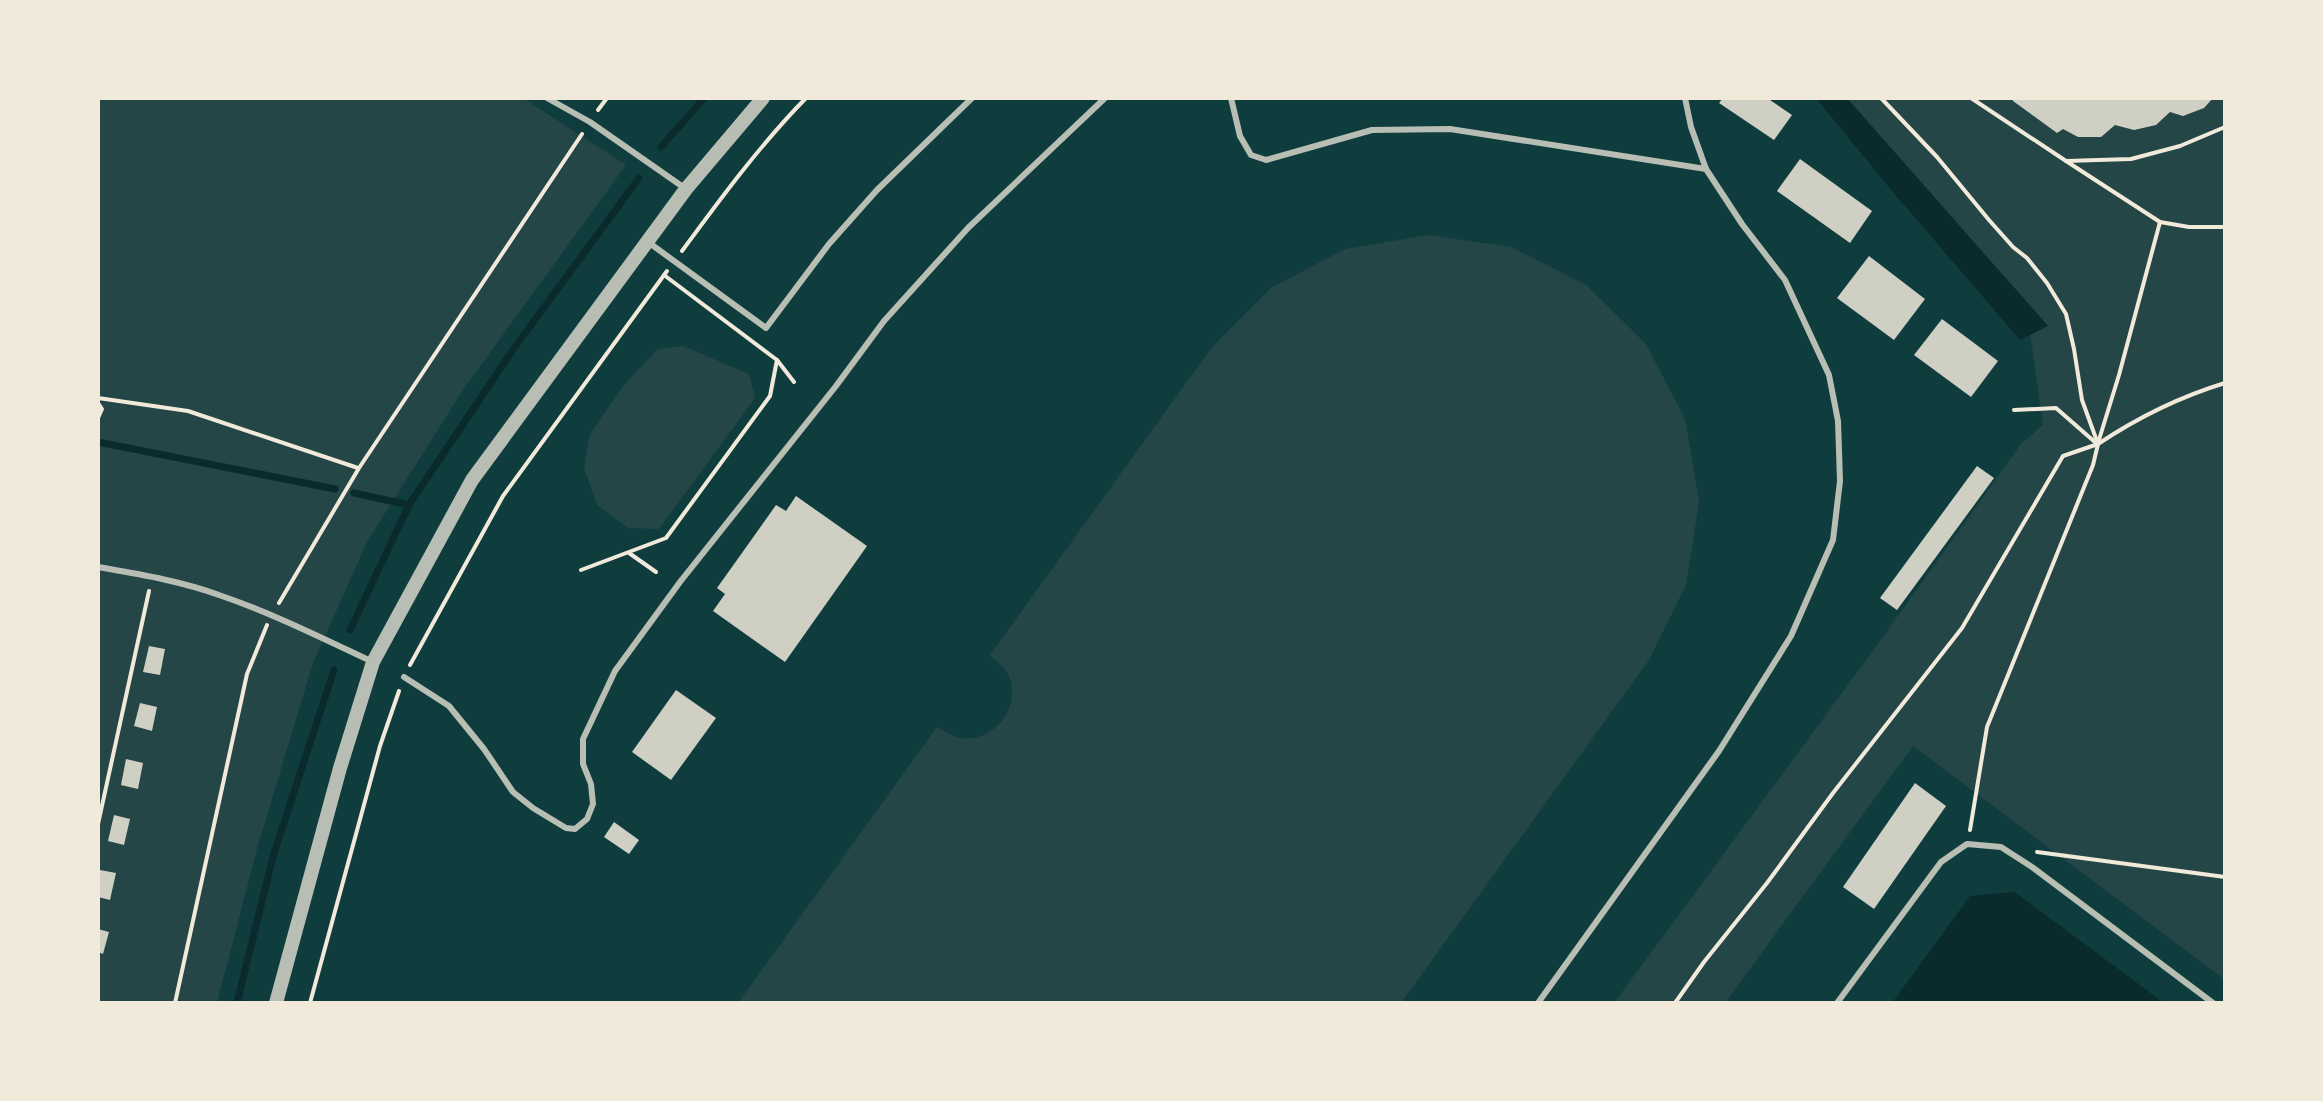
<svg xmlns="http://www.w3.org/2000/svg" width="2323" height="1101" font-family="Poppins,sans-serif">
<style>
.green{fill:#244646}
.water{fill:#0a2a2b}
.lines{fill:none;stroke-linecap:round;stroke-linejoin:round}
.stream{stroke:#0a2a2b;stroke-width:7}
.building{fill:#cfcfc3}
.path{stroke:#f1e9da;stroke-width:4}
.service{stroke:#b8beb3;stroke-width:6}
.tertiary{stroke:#b8beb3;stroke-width:14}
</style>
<rect width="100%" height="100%" fill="#0f3d3e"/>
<g class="green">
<polygon points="98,98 523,98 626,165 465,387 368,540 313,663 257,849 217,1003 98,1003"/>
<polygon points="1832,98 2225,98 2225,980 1913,746 1725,1003 1614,1003 1872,652 2021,444 2043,425 2030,332"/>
<path d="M 1428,235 L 1511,247 L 1586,285 L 1646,344 L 1685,419 L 1699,502 L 1686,585 L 1649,660 L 1401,1003 L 738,1003 L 937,727 C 944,731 953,737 961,738 C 995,743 1023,705 1008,674 C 1004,667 995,660 990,655 L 1212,347 L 1271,288 L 1345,249 Z"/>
<polygon points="683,346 749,374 755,398 659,529 628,528 597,505 584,468 590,434 623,386 658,349"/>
</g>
<g class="water">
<polygon points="1816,98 1847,98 2048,326 2020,340 1892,191"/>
<polygon points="2015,892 2164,1003 1892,1003 1970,896"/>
</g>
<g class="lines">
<g class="stream">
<polyline points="661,147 704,98"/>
<polyline points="98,442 335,489"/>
<polyline points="409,505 512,351 639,178"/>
<polyline points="350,630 409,505 354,493"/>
<polyline points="237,1003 274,853 334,670"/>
</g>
</g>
<g class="building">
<polygon points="1723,98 1767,98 1792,115 1774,140 1719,103"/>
<polygon points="2013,98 2213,98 2204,108 2183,116 2170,112 2156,125 2134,130 2115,125 2101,137 2078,137 2063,129 2057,133 2013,101"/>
<polygon points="1800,159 1872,211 1850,243 1777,191"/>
<polygon points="1869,256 1925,299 1894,340 1837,298"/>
<polygon points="1942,319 1998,361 1971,397 1914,355"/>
<polygon points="1977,466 1994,478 1897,610 1880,598"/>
<polygon points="796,496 867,546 785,662 713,611 725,594 717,588 776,505 786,511"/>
<polygon points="149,646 165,649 160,675 143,672"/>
<polygon points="676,690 716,718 671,780 632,752"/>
<polygon points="140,703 157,707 152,731 134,726"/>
<polygon points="126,759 143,763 138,789 121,785"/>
<polygon points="1915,783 1946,806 1874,909 1843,887"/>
<polygon points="114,815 130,819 124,845 108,841"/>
<polygon points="614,822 639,840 629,854 604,837"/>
<polygon points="100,870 116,873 110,900 98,897"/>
<polygon points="98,929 109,932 103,954 98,952"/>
</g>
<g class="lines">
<g class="path">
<polyline points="1881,98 1937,157 1989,220 2013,247 2027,258 2047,283 2066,314 2074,349 2082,400 2098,444"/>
<polyline points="1971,98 2066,161 2131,159 2180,146 2225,127"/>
<polyline points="598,110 607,98"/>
<polyline points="2066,161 2160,222 2189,227 2225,227"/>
<path d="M 682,251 C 721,198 760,145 806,98"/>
<polyline points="664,275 777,360 794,382"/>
<polyline points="98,398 188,411 358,468"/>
<polyline points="98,403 102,409 98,418"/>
<polyline points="2014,410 2056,408 2096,443"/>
<polyline points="2098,443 2119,375 2160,222"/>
<polyline points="629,553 656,572"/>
<polyline points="581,570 666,538 770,396 777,360"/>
<polyline points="279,603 359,468 582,134"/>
<polyline points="410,665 503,496 667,271"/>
<polyline points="98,824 149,591"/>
<path d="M 1970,830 L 1987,727 L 2093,465 L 2098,444 C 2137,418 2179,397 2225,383"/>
<polyline points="2037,852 2225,877"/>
<polyline points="175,1003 247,674 267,625"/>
<polyline points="310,1003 380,746 399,691"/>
<polyline points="1675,1003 1704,962 1767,883 1833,793 1962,628 2063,456 2098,444"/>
</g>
<g class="service">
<polyline points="547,98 590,122 686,189"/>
<polyline points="1231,98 1240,136 1251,155 1266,160 1372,130 1450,129 1706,169"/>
<polyline points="648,242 766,328 829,244 877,190 972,98"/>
<path d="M 98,567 C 138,574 181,581 219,595 C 272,613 322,638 373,662"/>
<polyline points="404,677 449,706 484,749 513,792 533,808 566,828 575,829 587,819 593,804 591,784 583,764 583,739 615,671 680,582 836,386 884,321 968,228 1105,98"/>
<polyline points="1538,1003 1719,751 1791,636 1833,540 1840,481 1838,421 1829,375 1785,280 1742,224 1706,169 1691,127 1685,98"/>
<polyline points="1837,1003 1941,862 1967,844 2001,847 2032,867 2213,1003"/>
</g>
<polyline class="tertiary" points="276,1003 340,768 373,662 472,480 686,189 763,98"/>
</g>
<rect width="2323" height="1101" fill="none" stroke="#f1e9da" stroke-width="200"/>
</svg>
